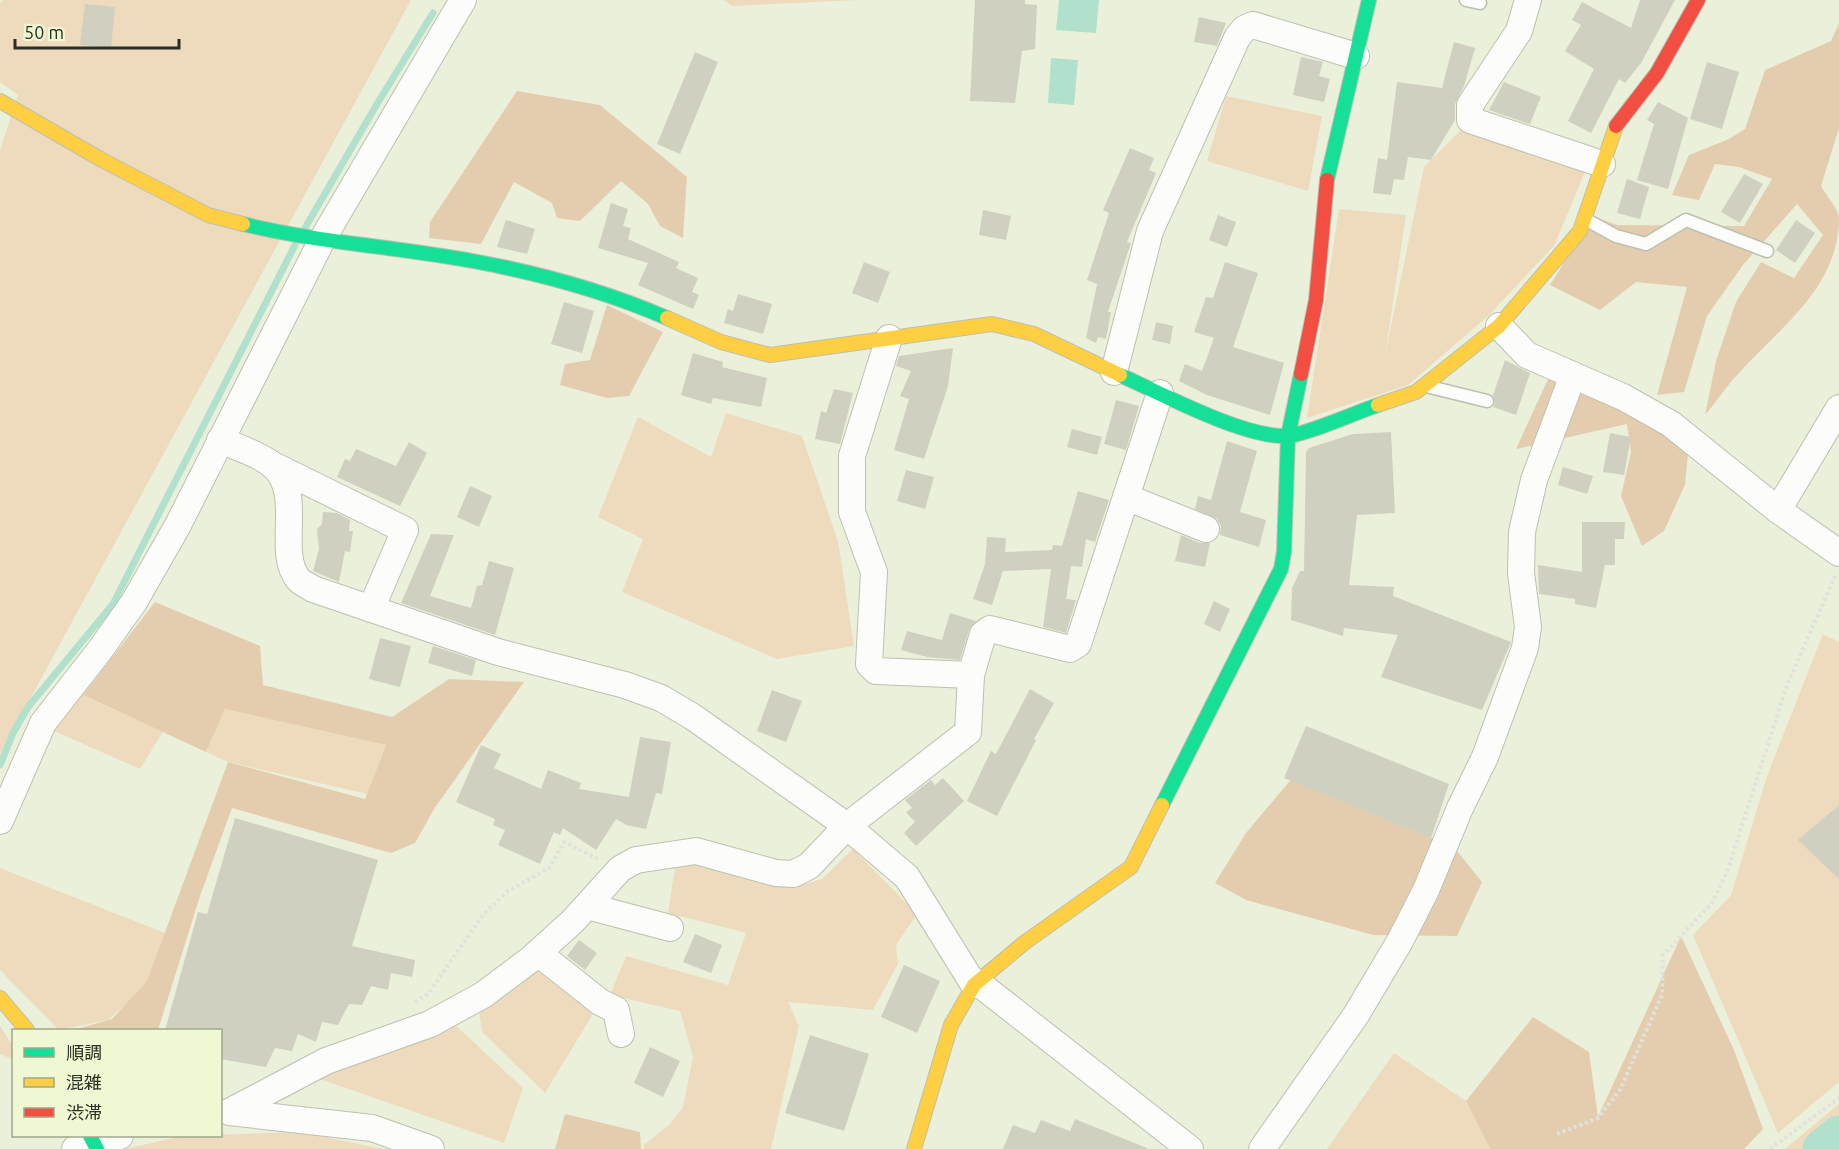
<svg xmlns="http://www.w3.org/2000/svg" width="1839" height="1149" font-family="Ubuntu,'Noto Sans JP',sans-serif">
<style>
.green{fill:#eedbbe}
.forest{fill:#e4cdae}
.water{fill:#b1e1cd}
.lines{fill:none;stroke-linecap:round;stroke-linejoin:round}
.stream{stroke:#b1e1cd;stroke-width:7}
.river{stroke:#b1e1cd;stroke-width:39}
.building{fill:#d0d0c0}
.lane-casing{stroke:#bcc0b0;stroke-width:15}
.street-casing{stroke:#bcc0b0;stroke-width:28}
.fast-casing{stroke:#bcc0b0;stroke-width:16}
.slow-casing{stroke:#bcc0b0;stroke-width:16}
.jam-casing{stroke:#bcc0b0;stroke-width:16}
.path{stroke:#e0e2db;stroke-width:4;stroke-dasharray:3 3;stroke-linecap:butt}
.lane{stroke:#fcfdfa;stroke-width:12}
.street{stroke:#fcfdfa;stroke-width:26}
.fast{stroke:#16e098;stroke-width:14}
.slow{stroke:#ffcf43;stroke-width:14}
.jam{stroke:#f24e42;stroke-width:14}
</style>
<rect width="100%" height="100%" fill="#ebf0db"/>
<g class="green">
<polygon points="3,0 411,0 0,754 0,150 18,95 0,82 0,3"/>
<polygon points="723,0 858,0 732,6"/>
<polygon points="1226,96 1322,116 1308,191 1207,161"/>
<polygon points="1471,120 1585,172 1554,246 1488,316 1408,385 1307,418 1339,209 1406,215 1385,355 1424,167"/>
<polygon points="726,413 802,436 838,541 854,646 777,659 622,592 643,539 598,517 638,417 711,457"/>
<polygon points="1823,634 1839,642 1839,1082 1778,1133 1693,935 1731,895 1767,776"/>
<polygon points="80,694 163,732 140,769 52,730"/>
<polygon points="225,709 386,745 367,794 228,762 206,752"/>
<polygon points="853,849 917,914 896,945 898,964 873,1010 788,1002 799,1026 771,1149 644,1149 644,1145 670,1124 683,1107 693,1057 680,1011 610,995 626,956 728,985 746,933 668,913 676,861 696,851 791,888 822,879"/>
<polygon points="0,868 165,933 147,985 108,1020 59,1030 0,970"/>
<polygon points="538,971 593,1014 545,1093 482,1032 479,1009"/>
<polygon points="451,1021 523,1088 504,1143 314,1077"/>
<polygon points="0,1026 13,1046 12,1059 0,1054"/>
<polygon points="1394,1053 1466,1101 1490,1149 1327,1149"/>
<polygon points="1839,1104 1839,1149 1785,1149"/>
<polygon points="301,1132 383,1149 125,1149 182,1136"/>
</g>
<g class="forest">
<path d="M 1839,23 L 1839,128 L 1821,186 C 1826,195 1837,207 1839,217 C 1839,288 1780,327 1740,372 C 1727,385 1717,401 1705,415 L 1716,361 L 1736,302 L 1761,262 L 1794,278 L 1823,235 L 1797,204 L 1743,265 L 1707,316 L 1684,392 L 1657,395 L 1687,287 L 1636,282 L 1600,310 L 1550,285 L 1593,216 L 1617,225 L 1744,226 L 1772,179 L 1739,167 L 1715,164 L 1699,200 L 1672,195 L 1689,155 L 1729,139 L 1745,129 L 1765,70 L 1831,41 Z"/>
<polygon points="517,91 600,105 687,177 683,238 660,226 648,204 621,181 580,221 557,218 552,203 514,182 481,244 429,238 430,222"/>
<polygon points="607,305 663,332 629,396 607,398 560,385 565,364 590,360"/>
<polygon points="1549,377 1640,416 1689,443 1685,485 1664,531 1642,546 1621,496 1631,452 1627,424 1516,449"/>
<polygon points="155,602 260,646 263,685 392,717 449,679 524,682 434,809 415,843 391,853 232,808 200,896 158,1030 73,1030 112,1019 147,981 228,762 365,799 386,745 225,709 206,752 83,695"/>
<polygon points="1299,770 1457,851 1482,882 1457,936 1373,935 1246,900 1215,883 1246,833"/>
<polygon points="1681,936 1734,1050 1763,1129 1744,1149 1490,1149 1466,1101 1533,1017 1589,1052 1598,1117"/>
<polygon points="565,1114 640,1132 641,1149 555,1149"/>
</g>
<g class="water">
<polygon points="1059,0 1099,0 1096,33 1056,30"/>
<polygon points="1051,58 1078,60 1074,105 1048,103"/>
</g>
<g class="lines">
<g class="stream">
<polyline points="305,228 377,104 433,13"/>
<polyline points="0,765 13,733 28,707 113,604 295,245"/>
</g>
<polyline class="river" points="1822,1149 1839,1135"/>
</g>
<g class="building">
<polygon points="975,0 1025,0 1025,4 1037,5 1035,49 1022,51 1015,103 970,101"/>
<polygon points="1640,0 1675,0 1641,63 1625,83 1619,79 1591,133 1568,121 1594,69 1565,51 1581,25 1572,20 1582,2 1631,28"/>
<polygon points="85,4 115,7 111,48 80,45"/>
<polygon points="1199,17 1226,23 1217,46 1194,42"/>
<polygon points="1454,42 1475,48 1464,86 1455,104 1455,120 1431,160 1408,157 1404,180 1394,179 1391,195 1373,193 1378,158 1387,160 1397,82 1442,88"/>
<polygon points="695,52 718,62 680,154 657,144"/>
<polygon points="1301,57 1323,62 1319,76 1330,79 1324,102 1293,95"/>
<polygon points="1707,62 1739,72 1722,129 1690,119"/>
<polygon points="1504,82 1541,97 1530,124 1489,110"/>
<polygon points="1658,102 1688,118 1668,189 1637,180 1654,124 1647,120"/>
<polygon points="1130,148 1154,158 1149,170 1156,173 1127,242 1131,243 1108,312 1111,312 1106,339 1098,337 1096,343 1086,338 1097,284 1087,280 1109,213 1103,210"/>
<polygon points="1744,174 1763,184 1740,223 1721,212"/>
<polygon points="1627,179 1649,187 1640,219 1617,213"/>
<polygon points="611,203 628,209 623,226 631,228 628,239 679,262 676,268 698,278 692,292 699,295 693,309 638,285 648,263 598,248"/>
<polygon points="983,210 1011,216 1006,240 979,235"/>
<polygon points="1218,215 1236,222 1227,247 1209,240"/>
<polygon points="506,220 535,229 527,254 497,247"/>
<polygon points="1796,220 1815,233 1795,263 1776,250"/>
<polygon points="864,262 890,272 878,303 852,293"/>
<polygon points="1225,262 1258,273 1233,347 1284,363 1270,415 1207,395 1179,381 1185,364 1202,371 1214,338 1194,332 1206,297 1213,298"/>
<polygon points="738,294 772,304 763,334 724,323 728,309 733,311"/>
<polygon points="564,302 594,311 582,353 551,344"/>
<polygon points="1156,322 1173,326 1170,344 1152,340"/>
<polygon points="953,348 948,386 924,459 894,450 909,399 900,396 911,371 896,366 899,356"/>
<polygon points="693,353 723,362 722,367 767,378 761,407 713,398 711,404 681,395"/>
<polygon points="1505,360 1530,373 1516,415 1493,407 1495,402 1493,395"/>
<polygon points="834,389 853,393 840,444 815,439 821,411 826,413"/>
<polygon points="1116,400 1139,406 1126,450 1104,444"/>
<polygon points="1072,429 1102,437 1097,455 1067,447"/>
<polygon points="1391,432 1395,513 1357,515 1349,585 1394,587 1393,596 1511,642 1482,710 1381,677 1398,635 1344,628 1343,636 1291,620 1292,588 1300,571 1304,571 1306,452 1309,448 1353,434"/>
<polygon points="1610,433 1631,437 1624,475 1603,472"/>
<polygon points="1227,441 1257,451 1240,512 1266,520 1259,547 1220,535 1221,526 1217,519 1195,509 1198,496 1211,500"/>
<polygon points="409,442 427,453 400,506 337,477 345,459 350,461 356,449 396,466"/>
<polygon points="1563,467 1593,476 1587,494 1558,485"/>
<polygon points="906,470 934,477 925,509 897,501"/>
<polygon points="470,486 492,496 479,527 457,517"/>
<polygon points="1078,491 1109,500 1095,542 1086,539 1082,567 1071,566 1066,599 1076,600 1066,633 1043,627 1051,569 1003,571 992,605 973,599 985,564 987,537 1006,538 1005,552 1052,550 1053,545 1062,546"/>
<polygon points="323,512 337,513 350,520 349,531 353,531 350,552 345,551 339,582 313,571 319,549 317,529 322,524"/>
<polygon points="1582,522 1625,522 1624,539 1615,539 1615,565 1605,565 1596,608 1575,604 1575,599 1539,594 1538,565 1582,572"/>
<polygon points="431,534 454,535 430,596 471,608 477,586 482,585 489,561 514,568 495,635 401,603"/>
<polygon points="1181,535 1200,543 1210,543 1205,567 1175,561"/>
<polygon points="1214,601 1230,609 1220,632 1204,624"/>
<polygon points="950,613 976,621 969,630 960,660 927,657 901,650 907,631 942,640"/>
<polygon points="380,638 411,646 400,687 369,679"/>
<polygon points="433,646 476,660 472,676 428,663"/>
<polygon points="1030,689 1054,703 1034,739 1036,740 1027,758 997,816 967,801 991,751 996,754"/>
<polygon points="772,690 802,701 786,742 757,731"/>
<polygon points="1306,726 1449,784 1431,838 1284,778"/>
<polygon points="640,737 671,742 662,794 656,793 646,829 626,825 616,819 596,850 563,828 560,835 554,832 540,864 498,845 505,830 493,825 495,819 456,802 481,745 501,754 494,768 541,789 548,770 581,783 579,789 629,797"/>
<polygon points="943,778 964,801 916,846 904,833 915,822 906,812 912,808 905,800 931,780 935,785"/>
<polygon points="1839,805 1839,879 1798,840"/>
<polygon points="235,818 378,860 352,946 415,960 412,977 391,973 388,990 371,986 362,1005 349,1004 338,1025 322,1022 316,1042 298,1034 292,1051 275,1048 266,1067 220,1059 220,1030 165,1030 198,912 207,914"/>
<polygon points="695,934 722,945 711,973 683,962"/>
<polygon points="579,940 597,953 585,970 567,956"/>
<polygon points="904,965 940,981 917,1033 881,1017"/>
<polygon points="810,1035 869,1054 844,1131 785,1113"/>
<polygon points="650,1047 680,1061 663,1097 634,1083"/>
<polygon points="1075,1119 1147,1148 1147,1149 1003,1149 1013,1125 1035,1133 1041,1120 1070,1131"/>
</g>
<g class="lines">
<g class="lane-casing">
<g id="lane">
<polyline points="1466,0 1480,3"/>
<polyline points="1585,219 1616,236 1646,244 1686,220 1767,251"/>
<polyline points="1430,387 1487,401"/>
</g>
</g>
<g class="street-casing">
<g id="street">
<polyline points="1528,0 1519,31 1470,105 1470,120 1602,164"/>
<polyline points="1499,326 1527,355 1623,397 1671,424 1778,510 1839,553"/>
<polyline points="889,338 852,456 852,512 874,572 869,664 876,671 971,675"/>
<polyline points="1114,372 1150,231 1237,38 1244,29 1253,25 1356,56"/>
<path d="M 220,440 C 236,447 257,453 271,464 C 306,491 275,550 298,579 C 301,583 309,586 313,589 L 498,652 L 625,685 L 661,698 L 693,717 L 847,826 L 907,877 L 974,985"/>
<polyline points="271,464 405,530 371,609"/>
<polyline points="1126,497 1206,529"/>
<polyline points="1778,510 1839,408"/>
<polyline points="0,821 43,723 100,650 134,602 178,525 322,240 463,0"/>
<polyline points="587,906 670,928"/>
<polyline points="538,953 600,1002 616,1010 621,1034"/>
<polyline points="977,982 1190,1149"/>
<polyline points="231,1111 326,1061 430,1024 483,995 531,959 573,921 620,869 636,860 696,851 776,873 793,874 809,866 847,826 968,732 971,675 983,634 990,629 1070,649 1078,644 1160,393"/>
<polyline points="229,1112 372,1128 431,1149"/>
<polyline points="75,1149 120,1136"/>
<polyline points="1262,1149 1356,1015 1400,941 1426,890 1460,808 1485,757 1525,648 1528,627 1521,573 1522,532 1534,480 1573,375"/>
</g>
</g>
<g class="fast-casing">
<g id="fast">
<polyline points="1327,180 1369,0"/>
<path d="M 243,224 C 320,243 400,247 478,262 C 542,274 607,292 667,318"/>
<path d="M 1120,375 C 1160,393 1244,438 1287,436 C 1305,435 1357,412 1378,405"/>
<polyline points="1162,805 1281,569 1284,552 1288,436 1301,374"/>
<polyline points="90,1136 97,1149"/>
</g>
</g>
<g class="slow-casing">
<g id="slow">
<polyline points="0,101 102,160 208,215 243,224"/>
<polyline points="667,318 721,342 770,355 992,324 1034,334 1120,375"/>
<polyline points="1378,405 1416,392 1499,326 1580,231 1616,126"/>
<polyline points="0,998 27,1030"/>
<polyline points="914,1149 951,1025 974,985 1024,943 1131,867 1162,805"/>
</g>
</g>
<g class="jam-casing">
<g id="jam">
<polyline points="1616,126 1657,73 1698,0"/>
<polyline points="1301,374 1316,300 1327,180"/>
</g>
</g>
<g class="path">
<polyline points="415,1002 428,994 483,915 508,891 549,868 564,842 600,860"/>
<polyline points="1557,1134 1598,1118 1620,1090 1662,995 1663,955 1712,903 1727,872 1787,685 1836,574"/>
<polyline points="1770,1149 1839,1098"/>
</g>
<use href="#lane" class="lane"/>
<use href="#street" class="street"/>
<use href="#fast" class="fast"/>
<use href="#slow" class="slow"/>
<use href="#jam" class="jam"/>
</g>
<rect x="12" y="1029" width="210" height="108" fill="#eff8d3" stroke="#a1a78b" stroke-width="1.5"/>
<rect x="24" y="1048" width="30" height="9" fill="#16e098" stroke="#a1a78b" stroke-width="1.5"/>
<text x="66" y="1059" font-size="18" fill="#2b2e20">順調</text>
<rect x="24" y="1078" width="30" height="9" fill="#ffcf43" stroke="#a1a78b" stroke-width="1.5"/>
<text x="66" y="1089" font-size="18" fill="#2b2e20">混雑</text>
<rect x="24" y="1108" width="30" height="9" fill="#f24e42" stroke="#a1a78b" stroke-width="1.5"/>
<text x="66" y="1119" font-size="18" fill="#2b2e20">渋滞</text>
<path d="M15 39v9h164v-9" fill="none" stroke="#2b2e20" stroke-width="3"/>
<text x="24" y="39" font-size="18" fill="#2b2e20" stroke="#eff8d3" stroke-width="4.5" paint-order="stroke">50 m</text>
</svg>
